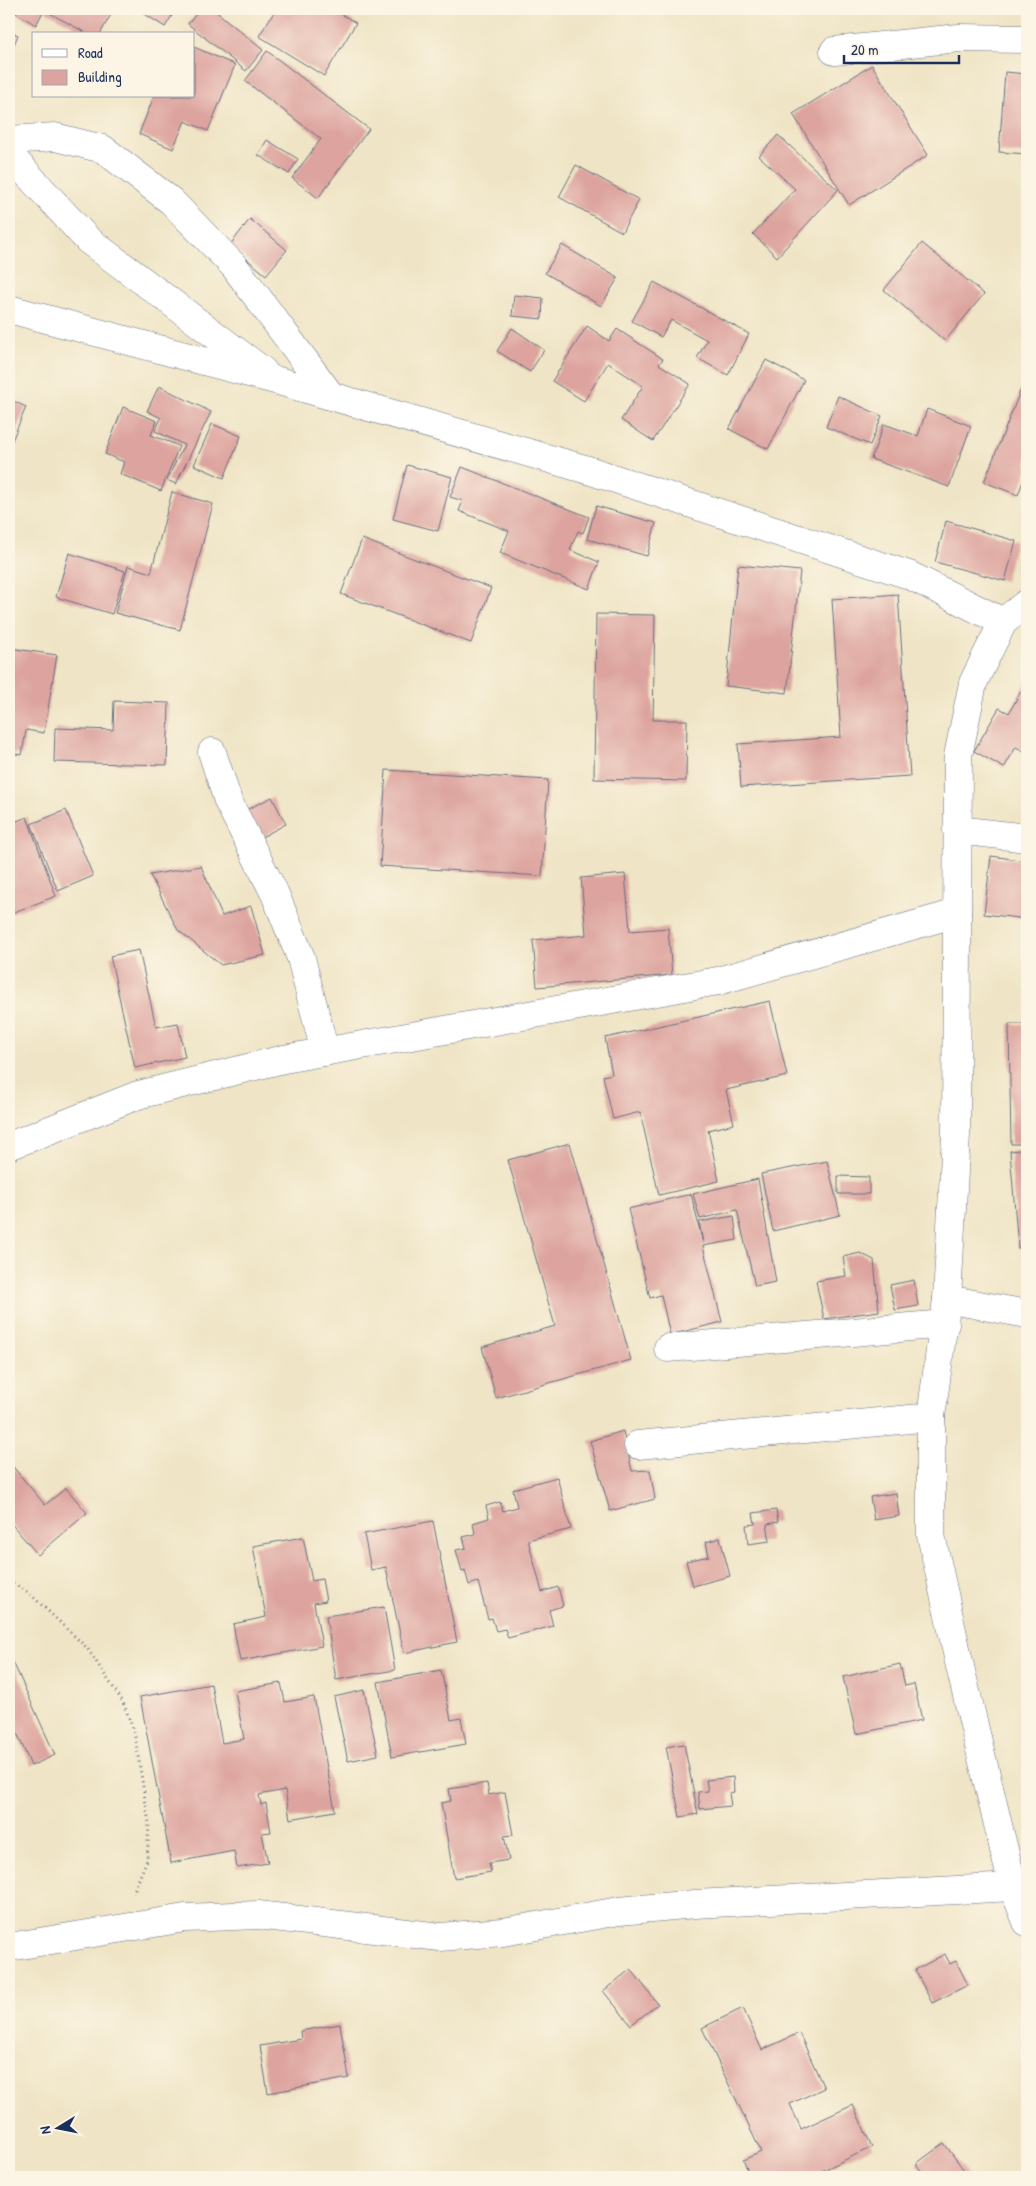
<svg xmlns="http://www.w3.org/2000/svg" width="1036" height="2186" font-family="'Patrick Hand',sans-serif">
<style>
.building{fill:#dda49f}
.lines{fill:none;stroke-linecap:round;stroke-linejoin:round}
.minor-casing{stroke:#656e82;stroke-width:29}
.path{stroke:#656e82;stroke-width:3;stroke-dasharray:1 4;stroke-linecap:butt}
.minor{stroke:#fff;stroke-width:28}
</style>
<rect width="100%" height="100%" fill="#fcf5e5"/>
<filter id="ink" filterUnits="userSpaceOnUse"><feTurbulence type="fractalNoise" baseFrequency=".02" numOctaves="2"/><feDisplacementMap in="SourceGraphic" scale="10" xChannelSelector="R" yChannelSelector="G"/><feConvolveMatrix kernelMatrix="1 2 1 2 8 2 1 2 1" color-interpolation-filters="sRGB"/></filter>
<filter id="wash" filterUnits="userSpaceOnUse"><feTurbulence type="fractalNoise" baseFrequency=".0096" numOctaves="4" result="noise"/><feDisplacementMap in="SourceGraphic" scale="20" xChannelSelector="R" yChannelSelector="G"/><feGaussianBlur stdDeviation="1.12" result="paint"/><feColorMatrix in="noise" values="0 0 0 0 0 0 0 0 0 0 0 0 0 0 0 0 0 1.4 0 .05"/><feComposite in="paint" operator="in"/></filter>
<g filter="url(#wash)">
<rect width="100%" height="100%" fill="#efe4c5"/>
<g id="blocks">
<g class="building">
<polygon points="9,9 114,9 100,34 88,34 44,10 36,25"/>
<polygon points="137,9 176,9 165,27"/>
<polygon points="200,9 213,9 263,50 246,71 188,24"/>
<polygon points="276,9 333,9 356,23 324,76 259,36"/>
<polygon points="9,31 18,35 9,57"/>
<polygon points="194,47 235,65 208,131 185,121 173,149 139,134 154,96 194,96"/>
<polygon points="267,51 369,129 318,198 292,178 321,139 245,81"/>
<polygon points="872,65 928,155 849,205 793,114"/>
<polygon points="1005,72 1027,74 1027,154 999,152"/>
<polygon points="778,135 838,190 777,257 753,234 795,189 759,156"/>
<polygon points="267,140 298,159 289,174 258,155"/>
<polygon points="576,165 639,200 622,232 559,197"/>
<polygon points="250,219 287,250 266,275 230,245"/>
<polygon points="922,243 984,294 945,341 884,290"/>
<polygon points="562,245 618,278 601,306 545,273"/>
<polygon points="654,282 749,334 728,375 697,358 707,340 671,320 661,337 632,321"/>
<polygon points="514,295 543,298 542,319 512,316"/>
<polygon points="587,326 609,341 617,329 663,359 659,364 690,384 653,441 621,420 643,386 608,363 584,401 552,381"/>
<polygon points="512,328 544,350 530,372 497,351"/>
<polygon points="766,360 804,380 768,449 729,429"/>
<polygon points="1027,374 1027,470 1018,495 984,482"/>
<polygon points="159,386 211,412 176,484 167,480 184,445 155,431 161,418 147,411"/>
<polygon points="838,396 882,416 870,445 826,427"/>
<polygon points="9,399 26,407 9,448"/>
<polygon points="123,407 157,421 151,435 179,446 161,491 120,474 124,462 105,454"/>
<polygon points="927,409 971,426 949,487 871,459 884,424 918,436"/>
<polygon points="212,424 241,436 224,478 194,465"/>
<polygon points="407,465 452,477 438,531 393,519"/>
<polygon points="462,467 589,517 583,533 578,531 570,550 599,562 589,589 500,553 509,531 459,511 463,501 450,497"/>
<polygon points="172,492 213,504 180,630 115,613 128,566 151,573"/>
<polygon points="596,506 656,523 647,556 587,539"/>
<polygon points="946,521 1016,541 1005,581 935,562"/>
<polygon points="362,539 491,588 471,643 341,594"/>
<polygon points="1026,546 1027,546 1027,571 1024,571"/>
<polygon points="69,553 125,571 112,614 56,597"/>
<polygon points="738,565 800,571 787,693 726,686"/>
<polygon points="898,594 910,776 741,787 738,744 841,737 832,599"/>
<polygon points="596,614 655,615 653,720 687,720 686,781 594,779"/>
<polygon points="9,648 57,655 44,733 26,730 22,755 9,753"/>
<polygon points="1027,680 1027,753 1016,747 1004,768 974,751 999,708 1009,713"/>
<polygon points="114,701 169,703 167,765 54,762 55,728 113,730"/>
<polygon points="386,770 548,780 542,876 380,866"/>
<polygon points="272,797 286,824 258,839 244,811"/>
<polygon points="66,810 93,876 58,891 31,824"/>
<polygon points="27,817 56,896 9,914 9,824"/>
<polygon points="991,856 1027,861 1027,919 984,914"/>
<polygon points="201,866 222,916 251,906 265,955 221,965 178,930 150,875"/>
<polygon points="625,874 630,931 668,928 672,975 537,987 533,940 586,935 581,878"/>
<polygon points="139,950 156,1027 178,1023 185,1057 135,1068 110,956"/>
<polygon points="770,1001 787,1076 726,1090 734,1124 708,1130 719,1181 659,1195 640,1112 613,1119 603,1076 612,1074 605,1038"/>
<polygon points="1009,1024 1027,1024 1027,1144 1011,1144"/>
<polygon points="570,1143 631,1360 496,1398 482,1347 555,1326 508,1160"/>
<polygon points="1027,1149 1027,1247 1018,1248 1010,1151"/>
<polygon points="827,1161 840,1215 773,1231 761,1174"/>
<polygon points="838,1176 869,1177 869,1194 838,1194"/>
<polygon points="758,1179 776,1282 755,1286 737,1210 700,1219 693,1194"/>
<polygon points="691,1194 703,1243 699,1222 734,1216 737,1240 703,1246 722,1322 670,1335 661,1295 650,1298 628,1209"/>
<polygon points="860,1253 874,1260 879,1311 824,1319 816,1281 846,1276 843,1257"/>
<polygon points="914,1280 918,1306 895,1310 890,1285"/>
<polygon points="623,1431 632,1471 650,1470 655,1499 610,1511 590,1441"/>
<polygon points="9,1462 45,1505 66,1488 87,1513 38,1555 9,1521"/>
<polygon points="557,1477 571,1529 528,1540 542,1592 558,1587 563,1606 549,1610 553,1626 508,1638 505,1629 496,1631 492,1618 488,1619 478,1582 469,1585 465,1570 462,1571 456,1550 466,1548 463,1537 475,1534 473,1523 489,1518 486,1506 500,1502 503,1511 517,1507 513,1489"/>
<polygon points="896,1493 899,1516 874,1520 870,1497"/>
<polygon points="776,1510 778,1522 767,1524 770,1541 748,1544 746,1525 755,1524 753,1513"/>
<polygon points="433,1521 457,1642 404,1653 386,1567 371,1570 364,1534"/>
<polygon points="303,1537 312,1581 322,1579 326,1601 314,1603 322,1646 240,1661 233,1624 266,1617 253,1546"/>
<polygon points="720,1538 730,1576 693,1586 686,1561 709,1556 706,1542"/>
<polygon points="384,1607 395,1670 336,1680 326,1616"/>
<polygon points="9,1653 55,1755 31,1766 9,1714"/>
<polygon points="900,1664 905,1686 914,1684 922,1720 856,1734 843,1677"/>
<polygon points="441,1670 451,1720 461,1718 466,1744 392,1757 378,1682"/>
<polygon points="281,1683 285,1702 314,1697 335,1811 290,1819 285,1790 259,1795 261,1805 266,1803 271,1832 262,1833 268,1863 237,1868 234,1851 171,1863 140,1697 211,1684 222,1743 244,1739 235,1691"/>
<polygon points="364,1690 378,1755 348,1761 334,1697"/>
<polygon points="684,1744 698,1814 680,1817 666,1747"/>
<polygon points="733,1777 734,1792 729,1793 731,1806 700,1809 698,1792 708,1791 706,1780"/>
<polygon points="487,1783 489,1795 505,1792 513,1835 504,1836 509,1860 489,1863 491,1872 454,1878 441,1803 451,1801 449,1789"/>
<polygon points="945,1954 950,1964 956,1961 968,1985 932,2003 915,1970"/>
<polygon points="631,1969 658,2004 631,2025 603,1991"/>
<polygon points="743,2008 762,2050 799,2033 824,2088 790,2104 801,2129 853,2105 872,2147 809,2177 751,2177 743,2160 761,2152 702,2028"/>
<polygon points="340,2024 349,2078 268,2093 260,2046 301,2039 300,2031"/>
<polygon points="944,2143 969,2177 926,2177 916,2164"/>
</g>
</g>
</g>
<g filter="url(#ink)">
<use href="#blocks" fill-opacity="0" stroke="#656e82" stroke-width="1"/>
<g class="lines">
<g class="minor-casing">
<g id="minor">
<polyline points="834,51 959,38 1027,39"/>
<polyline points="9,140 55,137 103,149 171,201 234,266 331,396"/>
<polyline points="9,154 88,240 263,371"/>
<polyline points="9,309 275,380 588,470 909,575 1003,622"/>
<polyline points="1027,603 1003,622 973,683 958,756 956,1135 947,1299 931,1417 931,1535 961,1671 1013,1887 1027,1922"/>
<polyline points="212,752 228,801 275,894 301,958 325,1052"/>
<polyline points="957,830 1027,838"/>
<polyline points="9,1146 138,1095 284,1059 718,981 957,913"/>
<polyline points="947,1299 1027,1314"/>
<polyline points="668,1348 945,1324"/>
<polyline points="638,1445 931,1417"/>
<polyline points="9,1947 185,1918 258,1915 440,1937 503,1932 619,1911 695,1904 1013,1887 1027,1883"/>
</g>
</g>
<polyline class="path" points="9,1581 29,1593 87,1648 123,1702 134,1731 149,1823 147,1860 133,1893"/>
<use href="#minor" class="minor"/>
</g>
</g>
<rect width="1036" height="2186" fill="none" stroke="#fcf5e5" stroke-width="30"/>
<rect x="32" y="32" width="162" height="65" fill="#fcf5e5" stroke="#a2a6af"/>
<rect x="42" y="49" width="25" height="8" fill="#ffffff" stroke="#a2a6af"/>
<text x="78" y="58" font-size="15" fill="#1b2f5e">Road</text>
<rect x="42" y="70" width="25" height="15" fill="#dda49f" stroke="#a2a6af"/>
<text x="78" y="82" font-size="15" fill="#1b2f5e">Building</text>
<g transform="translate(58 2128) rotate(260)" stroke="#fcf5e5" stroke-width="4" paint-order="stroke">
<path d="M0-4L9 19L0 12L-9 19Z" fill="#1b2f5e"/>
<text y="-8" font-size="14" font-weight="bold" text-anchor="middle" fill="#1b2f5e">N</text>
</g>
<path d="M844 55v8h115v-8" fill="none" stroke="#1b2f5e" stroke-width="2.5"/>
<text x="851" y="55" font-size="15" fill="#1b2f5e" stroke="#fcf5e5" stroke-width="4" paint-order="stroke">20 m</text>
</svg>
